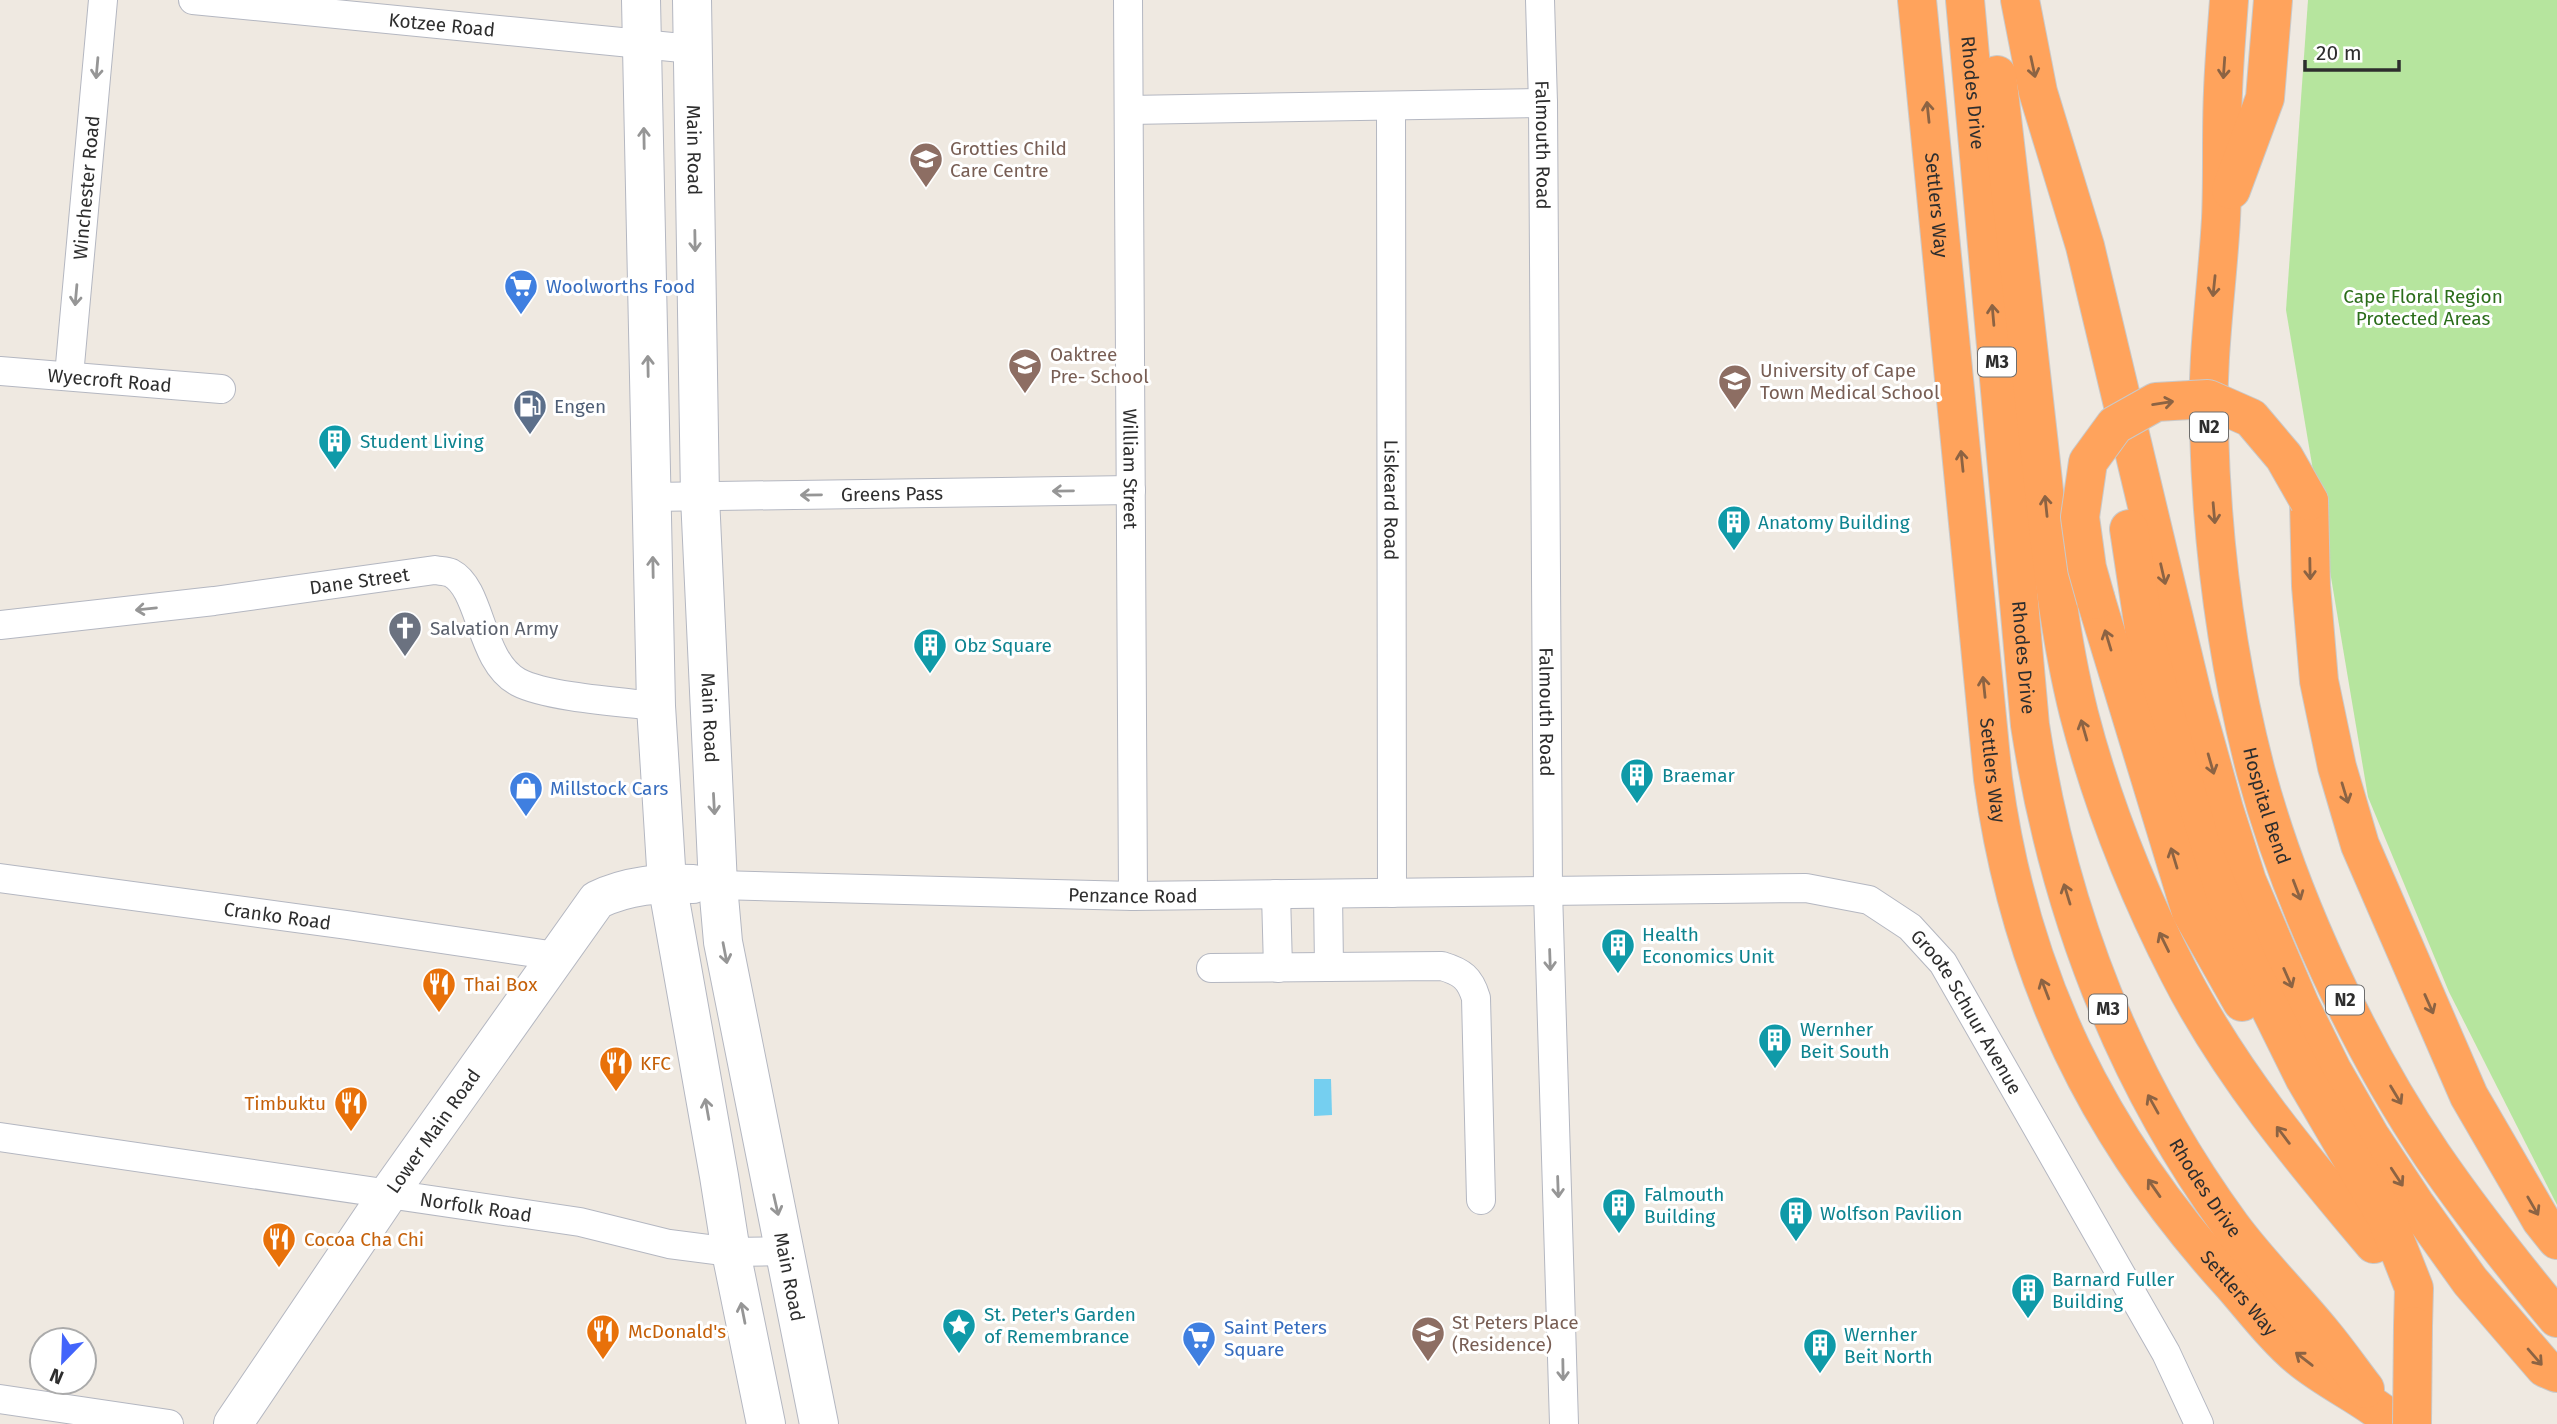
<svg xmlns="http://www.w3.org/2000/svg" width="2557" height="1424" font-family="'Fira Sans',sans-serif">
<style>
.green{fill:#b6e59e}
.water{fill:#75cff0}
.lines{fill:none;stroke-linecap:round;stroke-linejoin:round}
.street-casing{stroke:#b4b7c1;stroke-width:30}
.secondary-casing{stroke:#b4b7c1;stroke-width:40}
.highway-casing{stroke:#c9c9c9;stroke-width:40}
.street{stroke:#fff;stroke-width:28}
.secondary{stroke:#fff;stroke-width:38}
.highway{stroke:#ffa35c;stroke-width:38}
.highway-bridge-casing{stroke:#c9c9c9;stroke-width:40;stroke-linecap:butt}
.highway-bridge{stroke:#ffa35c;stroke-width:38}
.oneway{stroke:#8c6343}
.oneway2{stroke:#969696}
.labels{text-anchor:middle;stroke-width:6;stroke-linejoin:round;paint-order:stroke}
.shield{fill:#fff;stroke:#6d6d6d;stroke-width:2}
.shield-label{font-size:18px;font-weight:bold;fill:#2e2e2e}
.street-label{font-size:19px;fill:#2e2e2e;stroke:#fff}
.education-label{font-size:19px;fill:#785e54;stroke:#fff;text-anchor:start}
.shop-label{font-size:19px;fill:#366cbe;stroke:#fff;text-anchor:start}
.park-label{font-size:19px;fill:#2c6e1b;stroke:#fff}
.service-label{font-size:19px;fill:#4e5e75;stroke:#fff;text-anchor:start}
.culture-label{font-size:19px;fill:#0d838f;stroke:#fff;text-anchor:start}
.worship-label{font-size:19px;fill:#5b616d;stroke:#fff;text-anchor:start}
.food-label{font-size:19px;fill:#c56008;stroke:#fff;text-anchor:start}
</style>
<rect width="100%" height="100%" fill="#efe9e1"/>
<polygon class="green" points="2308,0 2557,0 2557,1205 2449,992 2368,797 2286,310"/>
<polygon class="water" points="1314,1079 1331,1079 1332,1115 1314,1116"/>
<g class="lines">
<g class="street-casing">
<g id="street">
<path id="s1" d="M 193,0 L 692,49"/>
<path id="s2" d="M 1128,0 L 1133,896"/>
<path id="s3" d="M 1540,0 L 1543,103 L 1548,891 L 1564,1424"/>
<path id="s4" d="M 1391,106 L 1392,893"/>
<polyline points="1129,110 1543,103"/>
<path id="s5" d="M 0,371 L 221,389"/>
<path id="s6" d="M 69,376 L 103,0"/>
<path id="s7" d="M 652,497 L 1131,490"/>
<path id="s8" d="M 0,625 L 214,601 L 435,570 C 439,571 446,571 451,573 C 482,589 479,661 518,682 C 546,697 621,702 656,706"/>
<path id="s9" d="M 0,878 L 347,925 L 556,956"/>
<path id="s10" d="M 718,885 L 1133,896 L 1806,888 L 1869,900 L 1910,927 L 1943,963 L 2166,1353 L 2199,1424"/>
<polyline points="1276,894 1278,968"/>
<polyline points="1328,894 1329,967"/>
<path d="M 1211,968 L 1442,966 C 1462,972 1470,978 1476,998 L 1481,1200"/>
<path id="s11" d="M 0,1137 L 580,1222 L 669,1244 L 731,1252 L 786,1251"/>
<polyline points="0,1399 169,1424"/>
</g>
</g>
<g class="secondary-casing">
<g id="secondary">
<polyline points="641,0 656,706 667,883 719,1176 731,1252 766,1424"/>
<path id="s12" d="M 692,0 L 700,497 L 718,885 L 723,942 L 819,1424"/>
<path id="s13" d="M 233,1424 L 389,1193 L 597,900 C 628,885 659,883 693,884"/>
</g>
</g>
<g class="highway-casing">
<g id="highway">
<path id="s14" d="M 1917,0 L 1993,779 C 2020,977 2098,1137 2232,1284 C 2253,1308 2276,1338 2300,1358 C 2330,1383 2367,1398 2396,1424"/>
<path id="s15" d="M 1965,0 L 2030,725 C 2058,906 2122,1077 2231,1226 C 2259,1264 2293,1297 2323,1334 C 2338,1352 2351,1371 2365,1389"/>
<polyline points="2020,0 2038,92 2085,246 2193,698 2224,809 2247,881 2300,1005 2332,1070 2370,1136 2415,1204 2470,1281 2545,1368 2557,1373"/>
<path id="s16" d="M 2229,0 C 2227,30 2224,61 2223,92 C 2221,134 2223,176 2221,219 C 2217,289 2206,359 2209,430 C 2212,544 2227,661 2256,772 C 2290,899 2359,1047 2432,1155 C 2471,1212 2513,1265 2557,1318"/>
<path d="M 1997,75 C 2012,198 2025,322 2039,445 C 2049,535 2057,626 2079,714 C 2102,803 2137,891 2179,973 C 2230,1073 2302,1159 2374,1244"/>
<polyline points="2231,190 2265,98 2273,0"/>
<polyline points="2309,501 2311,586 2319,681 2337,767 2360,845 2469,1096 2541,1220 2557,1240"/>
<polyline points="2129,529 2146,642 2201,846 2250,968 2305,1079 2386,1217 2414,1288 2413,1326"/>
<polyline points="2096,600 2191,912 2242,1002"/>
</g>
</g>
<use href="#street" class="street"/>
<use href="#secondary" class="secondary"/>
<use href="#highway" class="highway"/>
<g class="highway-bridge-casing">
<g id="highway-bridge">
<polyline points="2096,600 2087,568 2080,517 2088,462 2115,425 2156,402 2208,399 2251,418 2284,457 2309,501"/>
<polyline points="2412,1424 2413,1326"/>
</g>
</g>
<use href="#highway-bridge" class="highway-bridge"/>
</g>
<defs><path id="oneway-shaft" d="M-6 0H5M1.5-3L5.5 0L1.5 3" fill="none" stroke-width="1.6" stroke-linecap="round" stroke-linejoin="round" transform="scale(1.75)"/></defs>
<g class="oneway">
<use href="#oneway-shaft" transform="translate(2033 67) rotate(78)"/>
<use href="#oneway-shaft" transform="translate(2224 68) rotate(94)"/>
<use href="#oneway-shaft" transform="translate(1928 112) rotate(-96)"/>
<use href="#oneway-shaft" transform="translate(2214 286) rotate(96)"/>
<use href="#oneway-shaft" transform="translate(1993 315) rotate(-95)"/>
<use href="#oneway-shaft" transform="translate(2163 403) rotate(-9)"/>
<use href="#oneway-shaft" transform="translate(1962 461) rotate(-96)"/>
<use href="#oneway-shaft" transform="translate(2046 506) rotate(-96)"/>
<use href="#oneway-shaft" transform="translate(2214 513) rotate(85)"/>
<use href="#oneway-shaft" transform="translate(2310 569) rotate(89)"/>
<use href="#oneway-shaft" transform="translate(2163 574) rotate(77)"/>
<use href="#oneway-shaft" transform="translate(2108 640) rotate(-107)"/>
<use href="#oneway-shaft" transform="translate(1984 687) rotate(-96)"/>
<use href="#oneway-shaft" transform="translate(2084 730) rotate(-106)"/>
<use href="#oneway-shaft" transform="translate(2211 764) rotate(74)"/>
<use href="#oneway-shaft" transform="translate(2345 793) rotate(73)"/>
<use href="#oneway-shaft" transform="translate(2174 858) rotate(-107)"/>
<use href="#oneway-shaft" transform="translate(2297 890) rotate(69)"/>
<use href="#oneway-shaft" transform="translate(2067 894) rotate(-107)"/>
<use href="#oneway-shaft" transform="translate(2164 942) rotate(-116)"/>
<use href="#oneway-shaft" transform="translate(2288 978) rotate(66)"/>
<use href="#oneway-shaft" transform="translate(2045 989) rotate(-111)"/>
<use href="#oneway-shaft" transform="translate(2429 1004) rotate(66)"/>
<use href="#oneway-shaft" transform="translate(2396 1095) rotate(59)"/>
<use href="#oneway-shaft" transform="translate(2153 1104) rotate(-119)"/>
<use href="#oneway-shaft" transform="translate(2283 1135) rotate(-127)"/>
<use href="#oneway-shaft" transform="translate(2397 1177) rotate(57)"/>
<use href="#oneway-shaft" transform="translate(2154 1188) rotate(-125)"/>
<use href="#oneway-shaft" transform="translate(2533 1206) rotate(60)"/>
<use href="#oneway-shaft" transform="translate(2535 1357) rotate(49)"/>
<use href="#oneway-shaft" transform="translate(2304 1359) rotate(-142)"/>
</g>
<g class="oneway2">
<use href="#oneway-shaft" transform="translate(97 68) rotate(95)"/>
<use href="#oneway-shaft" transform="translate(644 138) rotate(-91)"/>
<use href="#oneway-shaft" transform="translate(695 241) rotate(89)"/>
<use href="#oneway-shaft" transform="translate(76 295) rotate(95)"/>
<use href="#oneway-shaft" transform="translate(648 366) rotate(-91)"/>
<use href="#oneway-shaft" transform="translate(1063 491) rotate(179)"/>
<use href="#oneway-shaft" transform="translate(811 495) rotate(179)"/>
<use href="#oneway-shaft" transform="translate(653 567) rotate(-91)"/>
<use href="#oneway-shaft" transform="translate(146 609) rotate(174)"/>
<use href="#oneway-shaft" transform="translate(714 804) rotate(87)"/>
<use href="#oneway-shaft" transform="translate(725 953) rotate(79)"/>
<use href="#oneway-shaft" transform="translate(1550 960) rotate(88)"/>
<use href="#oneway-shaft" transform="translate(707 1109) rotate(-100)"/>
<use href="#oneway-shaft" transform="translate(1558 1187) rotate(88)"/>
<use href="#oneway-shaft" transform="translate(776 1205) rotate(77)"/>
<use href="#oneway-shaft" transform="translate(743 1313) rotate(-101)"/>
<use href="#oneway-shaft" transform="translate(1563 1370) rotate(89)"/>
</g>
<defs>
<g id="school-pin" transform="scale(1.75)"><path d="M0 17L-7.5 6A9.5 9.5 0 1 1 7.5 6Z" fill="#8d6e63" stroke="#fff"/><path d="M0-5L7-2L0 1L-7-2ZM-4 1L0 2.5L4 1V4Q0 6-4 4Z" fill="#fff"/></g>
<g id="supermarket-pin" transform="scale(1.75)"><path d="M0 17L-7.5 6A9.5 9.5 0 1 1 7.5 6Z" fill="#3f7fe0" stroke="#fff"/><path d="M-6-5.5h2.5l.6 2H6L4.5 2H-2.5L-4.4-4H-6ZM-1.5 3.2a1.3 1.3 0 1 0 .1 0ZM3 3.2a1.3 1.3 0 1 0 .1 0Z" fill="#fff"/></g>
<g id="university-pin" transform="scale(1.75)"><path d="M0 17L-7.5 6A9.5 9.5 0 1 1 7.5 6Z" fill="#8d6e63" stroke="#fff"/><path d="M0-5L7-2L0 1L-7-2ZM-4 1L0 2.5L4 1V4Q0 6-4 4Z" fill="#fff"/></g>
<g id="fuel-pin" transform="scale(1.75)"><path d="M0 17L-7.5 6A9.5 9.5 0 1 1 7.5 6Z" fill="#5c6f8a" stroke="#fff"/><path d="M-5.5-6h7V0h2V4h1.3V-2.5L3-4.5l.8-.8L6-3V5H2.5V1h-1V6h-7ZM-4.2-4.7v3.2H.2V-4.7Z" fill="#fff"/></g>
<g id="building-pin" transform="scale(1.75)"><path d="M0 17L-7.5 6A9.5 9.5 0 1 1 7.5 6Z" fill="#0f9aa8" stroke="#fff"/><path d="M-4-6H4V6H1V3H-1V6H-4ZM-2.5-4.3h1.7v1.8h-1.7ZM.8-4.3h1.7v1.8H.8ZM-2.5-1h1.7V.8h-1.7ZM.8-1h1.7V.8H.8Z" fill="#fff"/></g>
<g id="church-pin" transform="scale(1.75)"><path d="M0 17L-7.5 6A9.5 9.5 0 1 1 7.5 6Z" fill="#6b7280" stroke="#fff"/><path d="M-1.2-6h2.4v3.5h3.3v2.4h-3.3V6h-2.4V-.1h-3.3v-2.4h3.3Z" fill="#fff"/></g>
<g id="shop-pin" transform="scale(1.75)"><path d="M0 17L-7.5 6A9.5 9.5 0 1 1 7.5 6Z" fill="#3f7fe0" stroke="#fff"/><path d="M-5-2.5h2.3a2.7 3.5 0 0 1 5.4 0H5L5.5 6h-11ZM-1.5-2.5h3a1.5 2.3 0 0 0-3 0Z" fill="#fff"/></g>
<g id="restaurant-pin" transform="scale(1.75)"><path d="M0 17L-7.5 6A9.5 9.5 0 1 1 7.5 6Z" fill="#e8710a" stroke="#fff"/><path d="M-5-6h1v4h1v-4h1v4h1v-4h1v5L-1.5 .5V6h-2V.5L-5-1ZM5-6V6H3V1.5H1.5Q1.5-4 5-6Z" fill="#fff"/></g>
<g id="sight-pin" transform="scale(1.75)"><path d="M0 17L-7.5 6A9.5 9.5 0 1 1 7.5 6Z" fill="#0f9aa8" stroke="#fff"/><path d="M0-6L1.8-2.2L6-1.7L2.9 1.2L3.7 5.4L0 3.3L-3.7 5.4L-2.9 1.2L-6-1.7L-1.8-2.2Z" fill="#fff"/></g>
</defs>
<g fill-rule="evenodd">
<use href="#school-pin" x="926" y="159"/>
<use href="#supermarket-pin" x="521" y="286"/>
<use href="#school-pin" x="1025" y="365"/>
<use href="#university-pin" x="1735" y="381"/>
<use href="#fuel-pin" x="530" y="406"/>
<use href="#building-pin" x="335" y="441"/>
<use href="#building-pin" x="1734" y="522"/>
<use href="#church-pin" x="405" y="628"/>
<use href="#building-pin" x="930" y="645"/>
<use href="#building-pin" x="1637" y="775"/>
<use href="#shop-pin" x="526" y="788"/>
<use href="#building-pin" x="1618" y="945"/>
<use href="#restaurant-pin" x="439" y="984"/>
<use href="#building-pin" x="1775" y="1040"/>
<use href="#restaurant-pin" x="616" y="1063"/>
<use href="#restaurant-pin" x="351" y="1103"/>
<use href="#building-pin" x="1619" y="1205"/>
<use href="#building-pin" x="1796" y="1213"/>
<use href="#restaurant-pin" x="279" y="1239"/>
<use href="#building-pin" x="2028" y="1290"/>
<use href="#sight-pin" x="959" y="1325"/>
<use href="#restaurant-pin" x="603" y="1331"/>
<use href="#university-pin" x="1428" y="1333"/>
<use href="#supermarket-pin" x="1199" y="1338"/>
<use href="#building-pin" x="1820" y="1345"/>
</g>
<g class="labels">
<g class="shield">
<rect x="1978" y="347.5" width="38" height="29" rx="5"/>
<rect x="2190" y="412.5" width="38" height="29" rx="5"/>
<rect x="2326" y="985.5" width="38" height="29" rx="5"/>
<rect x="2089" y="994.5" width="38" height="29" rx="5"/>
</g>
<g class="shield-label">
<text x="1997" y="368">M3</text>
<text x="2209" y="433">N2</text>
<text x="2345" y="1006">N2</text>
<text x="2108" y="1015">M3</text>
</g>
<g class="street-label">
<text dy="7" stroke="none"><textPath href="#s1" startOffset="250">Kotzee Road</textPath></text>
<text dy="7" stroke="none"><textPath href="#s15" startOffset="93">Rhodes Drive</textPath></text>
<text dy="7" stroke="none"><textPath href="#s3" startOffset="145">Falmouth Road</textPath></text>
<text dy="7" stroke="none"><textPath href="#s12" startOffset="150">Main Road</textPath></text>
<text dy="7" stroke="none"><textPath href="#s6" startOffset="189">Winchester Road</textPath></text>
<text dy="7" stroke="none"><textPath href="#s14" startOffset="206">Settlers Way</textPath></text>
<text dy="7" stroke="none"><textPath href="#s5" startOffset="110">Wyecroft Road</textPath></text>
<text dy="7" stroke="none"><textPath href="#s2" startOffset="469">William Street</textPath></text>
<text dy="7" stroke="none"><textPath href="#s7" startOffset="240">Greens Pass</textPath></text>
<text dy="7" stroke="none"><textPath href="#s4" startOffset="394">Liskeard Road</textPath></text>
<text dy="7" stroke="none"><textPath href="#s8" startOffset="362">Dane Street</textPath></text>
<text dy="7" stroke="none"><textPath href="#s15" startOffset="660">Rhodes Drive</textPath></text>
<text dy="7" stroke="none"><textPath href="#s3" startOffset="712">Falmouth Road</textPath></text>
<text dy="7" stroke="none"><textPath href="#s12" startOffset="718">Main Road</textPath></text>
<text dy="7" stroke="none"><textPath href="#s14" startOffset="774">Settlers Way</textPath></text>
<text dy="7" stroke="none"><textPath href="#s16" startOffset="812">Hospital Bend</textPath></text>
<text dy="7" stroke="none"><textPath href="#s10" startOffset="415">Penzance Road</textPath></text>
<text dy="7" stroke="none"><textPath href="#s9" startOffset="280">Cranko Road</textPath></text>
<text dy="7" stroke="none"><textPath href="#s10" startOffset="1304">Groote Schuur Avenue</textPath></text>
<text dy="7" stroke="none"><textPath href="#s13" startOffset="355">Lower Main Road</textPath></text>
<text dy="7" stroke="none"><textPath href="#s15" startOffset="1227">Rhodes Drive</textPath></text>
<text dy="7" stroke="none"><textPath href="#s11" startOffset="481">Norfolk Road</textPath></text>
<text dy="7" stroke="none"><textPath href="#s12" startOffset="1284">Main Road</textPath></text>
<text dy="7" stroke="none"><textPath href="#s14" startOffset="1362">Settlers Way</textPath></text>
</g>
<g class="education-label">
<text x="950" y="155">Grotties Child<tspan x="950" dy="22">Care Centre</tspan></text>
<text x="1050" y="361">Oaktree<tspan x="1050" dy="22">Pre- School</tspan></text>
<text x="1760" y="377">University of Cape<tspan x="1760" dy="22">Town Medical School</tspan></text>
<text x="1452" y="1329">St Peters Place<tspan x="1452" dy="22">(Residence)</tspan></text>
</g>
<g class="shop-label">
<text x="546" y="293">Woolworths Food</text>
<text x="550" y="795">Millstock Cars</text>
<text x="1224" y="1334">Saint Peters<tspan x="1224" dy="22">Square</tspan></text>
</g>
<g class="park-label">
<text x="2423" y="303">Cape Floral Region<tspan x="2423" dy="22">Protected Areas</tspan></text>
</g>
<g class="service-label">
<text x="554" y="413">Engen</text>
</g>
<g class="culture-label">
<text x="360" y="448">Student Living</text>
<text x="1758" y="529">Anatomy Building</text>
<text x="954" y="652">Obz Square</text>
<text x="1662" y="782">Braemar</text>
<text x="1642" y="941">Health<tspan x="1642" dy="22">Economics Unit</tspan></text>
<text x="1800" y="1036">Wernher<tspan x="1800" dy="22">Beit South</tspan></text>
<text x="1644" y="1201">Falmouth<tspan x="1644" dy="22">Building</tspan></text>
<text x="1820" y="1220">Wolfson Pavilion</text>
<text x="2052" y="1286">Barnard Fuller<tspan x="2052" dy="22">Building</tspan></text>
<text x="984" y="1321">St. Peter's Garden<tspan x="984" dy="22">of Remembrance</tspan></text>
<text x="1844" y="1341">Wernher<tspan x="1844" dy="22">Beit North</tspan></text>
</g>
<g class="worship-label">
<text x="430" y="635">Salvation Army</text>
</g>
<g class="food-label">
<text x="464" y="991">Thai Box</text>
<text x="640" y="1070">KFC</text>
<text x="326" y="1110" text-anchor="end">Timbuktu</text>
<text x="304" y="1246">Cocoa Cha Chi</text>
<text x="628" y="1338">McDonald's</text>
</g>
</g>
<g transform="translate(63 1361) rotate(203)"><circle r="33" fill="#ffffff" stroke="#ababab" stroke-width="2"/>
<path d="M0-5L12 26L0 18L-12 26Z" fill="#4264fb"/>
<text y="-10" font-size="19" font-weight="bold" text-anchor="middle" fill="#2e2e2e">N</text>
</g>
<path d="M2305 60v10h94v-10" fill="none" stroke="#2e2e2e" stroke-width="3.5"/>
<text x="2316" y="60" font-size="21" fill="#2e2e2e" stroke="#ffffff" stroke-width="5" paint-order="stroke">20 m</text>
</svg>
